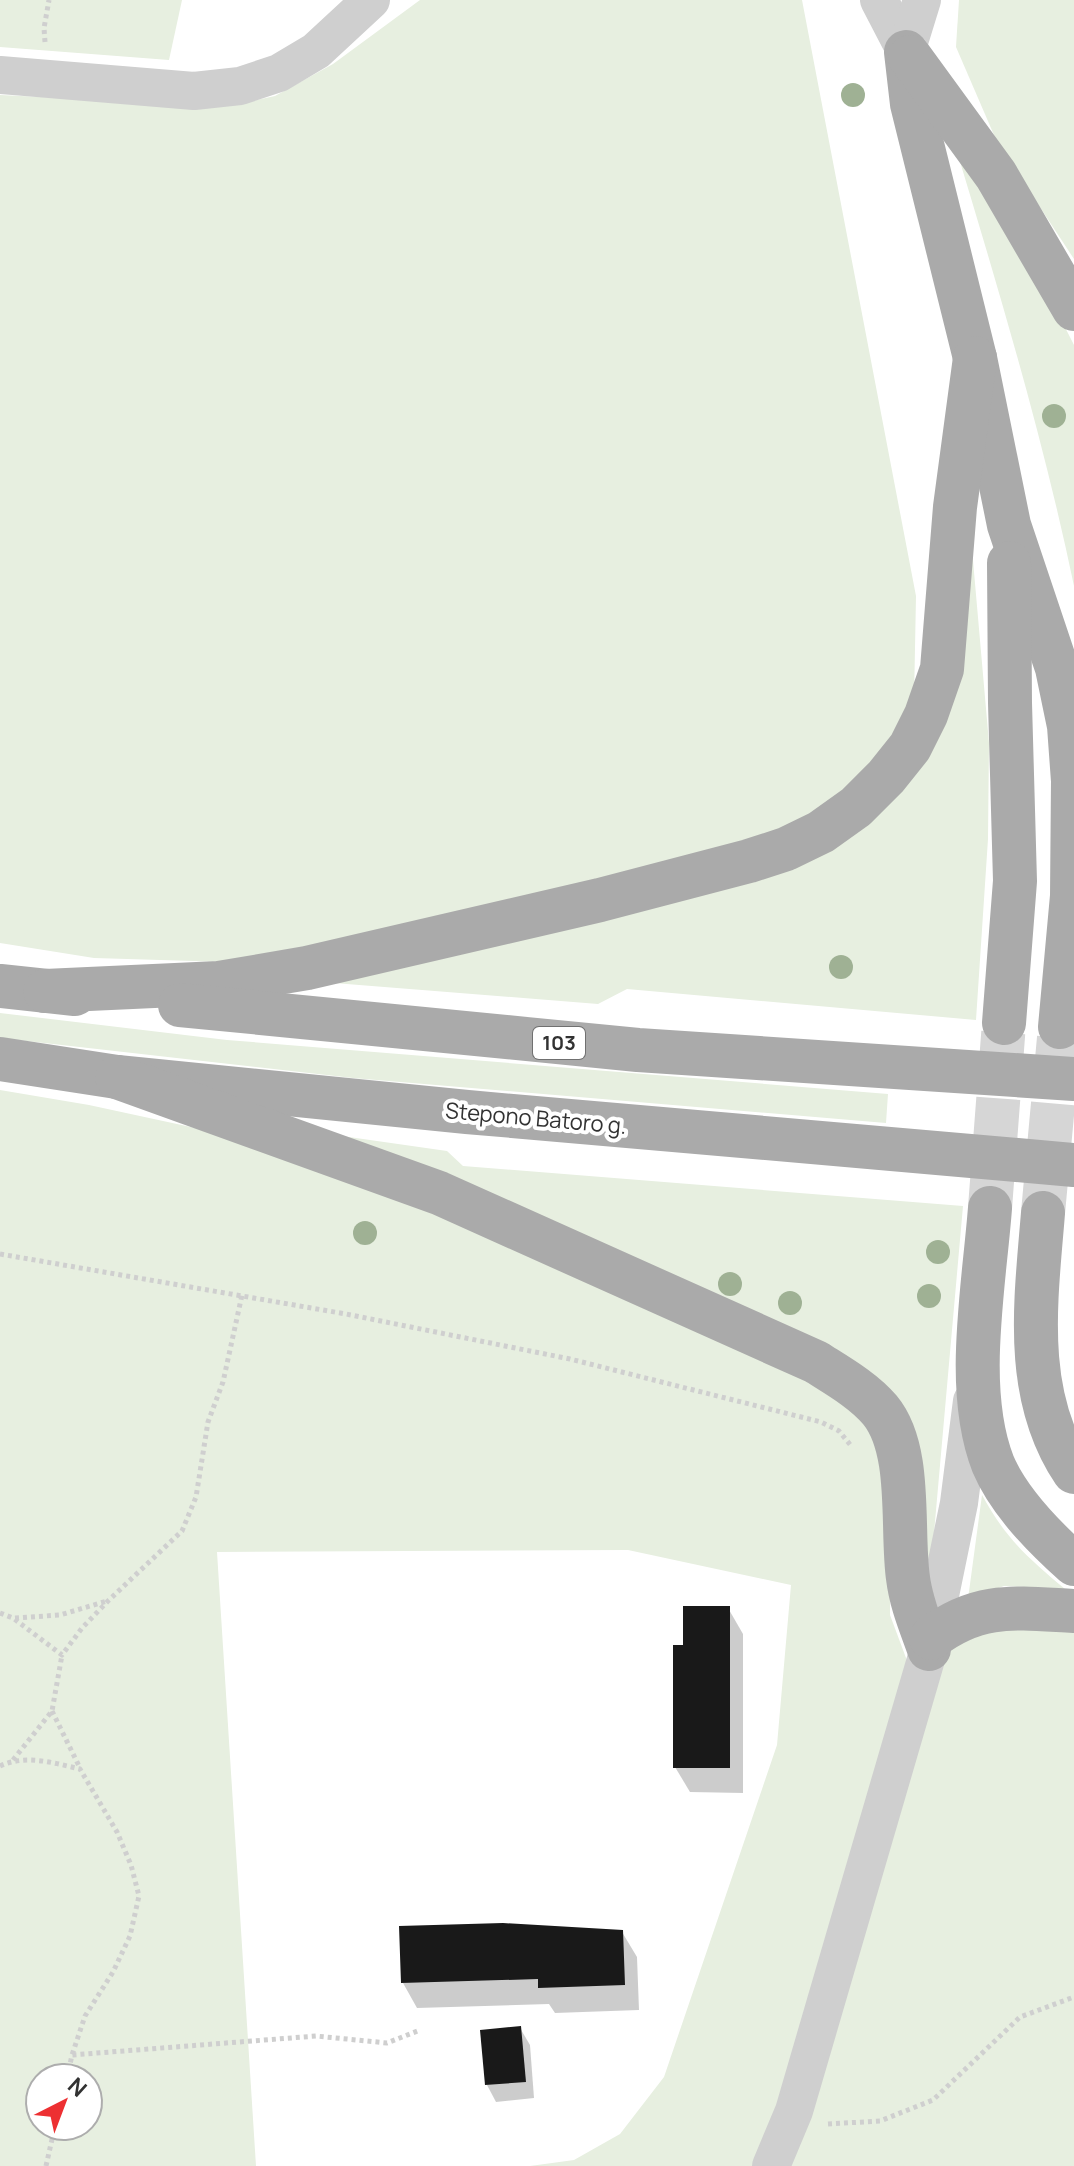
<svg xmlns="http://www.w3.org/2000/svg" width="1074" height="2166" font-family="Manrope,sans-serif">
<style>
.green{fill:#e7efe0;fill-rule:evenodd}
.shadow{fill:#0003}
.building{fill:#191919}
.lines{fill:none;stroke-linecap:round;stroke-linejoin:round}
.primary-tunnel{stroke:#d6d6d6;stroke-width:44;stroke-dasharray:44 22;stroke-linecap:butt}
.path{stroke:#cfcfcf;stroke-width:5;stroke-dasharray:4 4;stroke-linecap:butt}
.minor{stroke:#cfcfcf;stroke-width:38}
.primary{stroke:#aaa;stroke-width:44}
.tree{fill:#9fb194}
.labels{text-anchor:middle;stroke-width:8;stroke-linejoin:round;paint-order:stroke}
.shield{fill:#fff;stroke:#707070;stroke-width:2}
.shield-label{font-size:20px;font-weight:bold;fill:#323232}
.street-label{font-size:22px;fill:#323232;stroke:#fff}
</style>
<rect width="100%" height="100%" fill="#fff"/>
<g class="green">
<polygon points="0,0 182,0 169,60 0,47"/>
<polygon points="420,0 802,0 916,596 914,700 897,734 856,787 787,831 392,934 227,962 94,958 0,943 0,95 228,106 275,96 333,64"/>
<polygon points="959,0 1074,0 1074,259 997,142 956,47"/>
<path d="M 955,145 L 1045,288 L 1074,345 L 1074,586 C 1043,437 999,291 955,145 Z"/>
<polygon points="972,549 989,743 988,839 976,1020 627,989 598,1004 309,981 885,800"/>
<polygon points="0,1013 227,1040 888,1094 886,1123 353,1078 0,1038"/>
<path d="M 0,1090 L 89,1105 L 214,1132 L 448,1218 L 819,1385 L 855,1411 L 876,1435 L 891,1472 L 890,1615 L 909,1666 L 951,1650 L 968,1638 L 997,1627 L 1074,1631 L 1074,2166 L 530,2166 L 574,2160 L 620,2134 L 664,2077 L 777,1745 L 791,1585 L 628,1550 L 217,1552 L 256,2166 L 0,2166 ZM 40,2078 L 88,2078 L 88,2126 L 40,2126 Z"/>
<polygon points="328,1134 447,1151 463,1166 963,1206 930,1578 908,1431"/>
<path d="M 982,1495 C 1006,1539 1028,1558 1065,1589 L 1004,1586 L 968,1599 Z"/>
</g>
<g class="shadow">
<polygon points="728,1608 743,1634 743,1793 690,1792 675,1767 685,1647"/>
<polygon points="622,1932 637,1957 639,2010 555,2013 549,2004 417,2008 403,1983"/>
<polygon points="520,2028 530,2045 534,2098 496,2102 487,2085"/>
</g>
<g class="building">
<polygon points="683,1606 730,1606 730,1768 673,1768 673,1645 683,1645"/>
<polygon points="503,1923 623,1930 625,1985 538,1988 538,1979 401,1983 399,1926"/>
<polygon points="521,2026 526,2082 485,2085 480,2030"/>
</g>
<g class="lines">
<g class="primary-tunnel">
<polyline points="990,1208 1004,1023"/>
<polyline points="1043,1213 1060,1027"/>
</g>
<g class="path">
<polyline points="45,42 44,28 49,0"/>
<polyline points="0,1254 346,1314 570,1359 821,1422 839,1431 852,1447"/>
<polyline points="0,1613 13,1618 62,1655 82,1628 108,1601 182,1531 196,1497 208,1422 223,1382 242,1295"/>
<polyline points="15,1618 60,1615 107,1601"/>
<polyline points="52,1711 80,1768"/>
<polyline points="13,1760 52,1711 62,1655"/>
<path d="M 0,1766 C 26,1754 54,1763 80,1769 L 117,1832 L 131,1865 L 139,1896 L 130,1936 L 113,1972 L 85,2016 L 72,2055"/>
<polyline points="67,2078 72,2055 316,2036 387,2043 420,2030"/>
<polyline points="828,2124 880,2121 933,2100 1020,2017 1074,1997"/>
<polyline points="46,2166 55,2126"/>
</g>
<g class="minor">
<polyline points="879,0 906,52"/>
<polyline points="906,52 922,0"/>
<polyline points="0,75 194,91 240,86 279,73 316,51 371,0"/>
<polyline points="771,2166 794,2111 929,1649 959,1503 972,1401"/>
</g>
<g class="primary">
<polyline points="906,52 912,104 975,358 1009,525 1057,668 1069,726 1073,781 1072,896 1060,1027"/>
<polyline points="910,57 996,175 1074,309"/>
<polyline points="0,986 75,994"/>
<polyline points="45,991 219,983 307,968 600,900 749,861 786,849 821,832 856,807 886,777 910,747 926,715 942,669 955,507 975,358"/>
<polyline points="180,1005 638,1050 1074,1079"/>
<polyline points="1004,1023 1015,881 1010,703 1009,563"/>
<polyline points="0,1059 117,1077 467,1112 1074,1165"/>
<path d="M 117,1077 L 439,1193 L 816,1362 C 838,1376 863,1390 880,1410 C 913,1450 901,1529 908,1578 C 911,1603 921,1626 929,1649"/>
<path d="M 990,1208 C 984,1287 964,1390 993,1464 C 1009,1502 1044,1537 1074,1564"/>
<path d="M 1043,1213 C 1036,1300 1022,1395 1074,1472"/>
<path d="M 931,1638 C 979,1601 1018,1608 1074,1611"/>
</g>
</g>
<g class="tree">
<circle cx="853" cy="95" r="12"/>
<circle cx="1054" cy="416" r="12"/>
<circle cx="841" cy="967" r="12"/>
<circle cx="365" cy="1233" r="12"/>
<circle cx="938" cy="1252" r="12"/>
<circle cx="730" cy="1284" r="12"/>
<circle cx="929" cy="1296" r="12"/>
<circle cx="790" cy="1303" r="12"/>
</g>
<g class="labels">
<rect class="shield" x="533" y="1027" width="52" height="32" rx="6"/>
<g class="shield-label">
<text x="559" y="1050">103</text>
</g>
<g class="street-label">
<text transform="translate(536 1118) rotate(5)" y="8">Stepono Batoro g.</text>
</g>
</g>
<g transform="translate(64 2102) rotate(42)"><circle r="38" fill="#ffffff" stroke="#adadad" stroke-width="2"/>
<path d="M0-6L14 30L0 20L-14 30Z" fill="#ed3032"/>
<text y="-12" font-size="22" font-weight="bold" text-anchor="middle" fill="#323232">N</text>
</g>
</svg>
